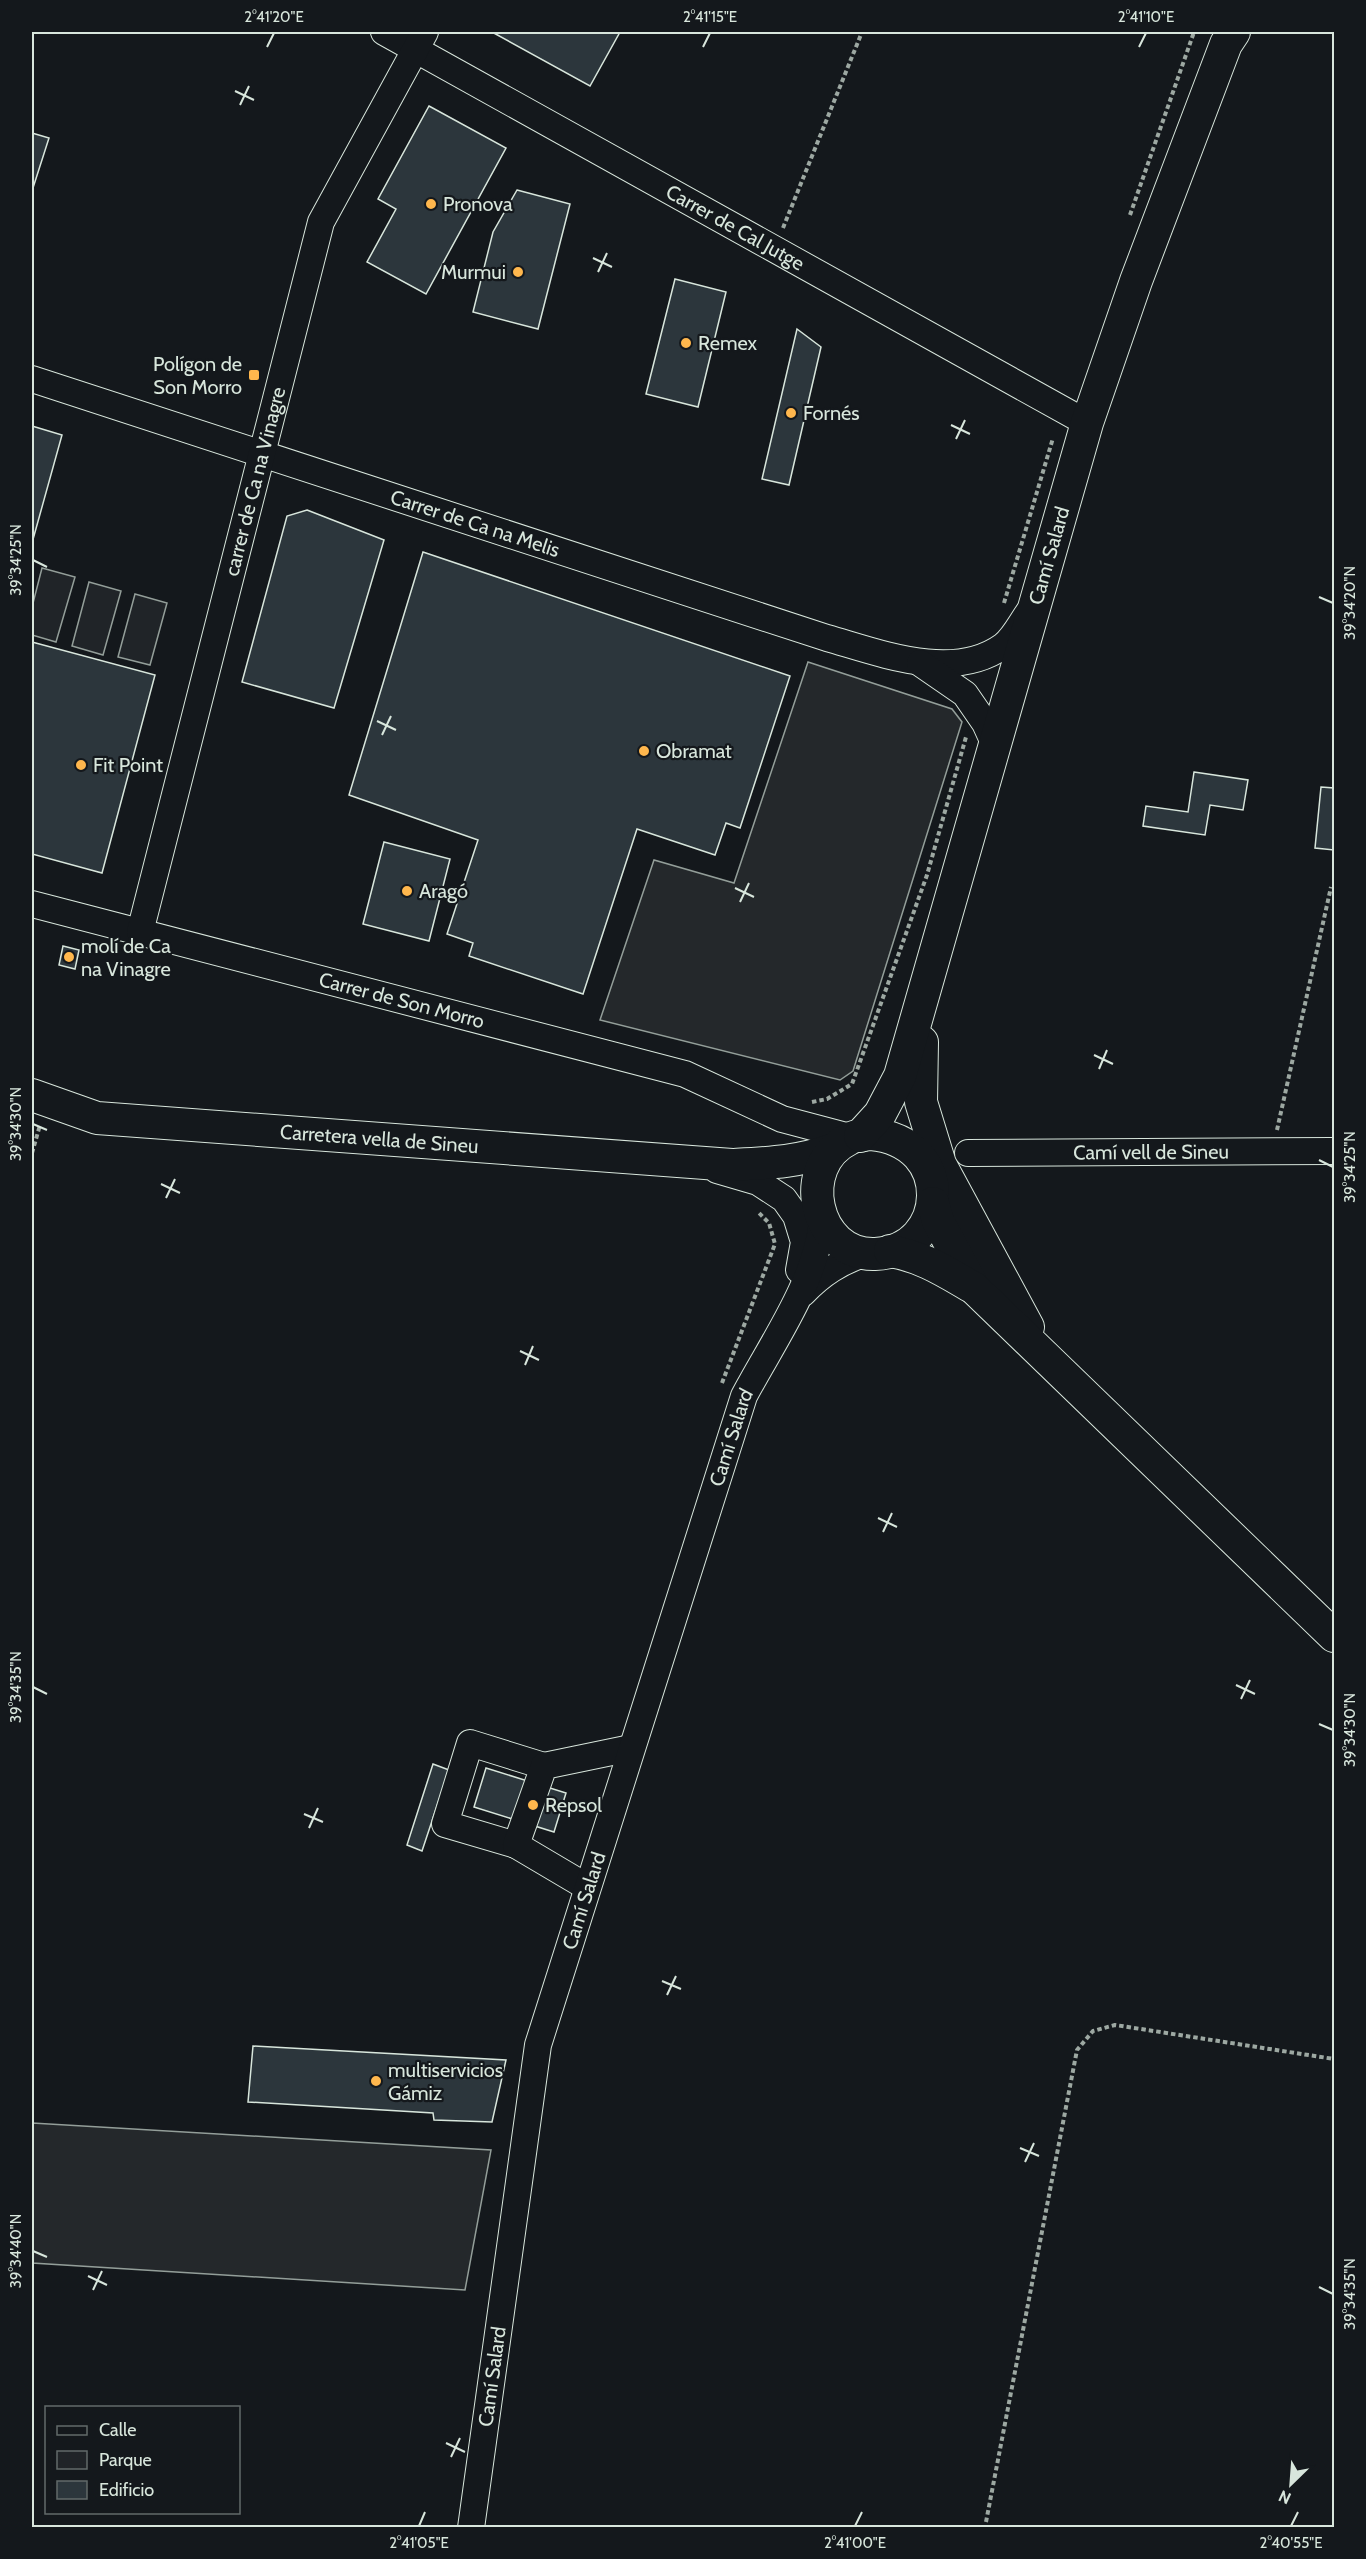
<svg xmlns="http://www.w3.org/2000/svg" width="1366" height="2559" font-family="Cabin,sans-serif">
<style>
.green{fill:#202428;stroke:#939e99;stroke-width:1.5}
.parking{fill:#24282b;stroke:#939e99;stroke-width:1.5}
.building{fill:#2c363c;stroke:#d8e6dc;stroke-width:1.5}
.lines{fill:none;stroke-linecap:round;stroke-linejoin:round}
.minor-casing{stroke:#d8e6dc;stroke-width:28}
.major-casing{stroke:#d8e6dc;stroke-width:34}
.path{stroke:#9da8a2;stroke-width:4;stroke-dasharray:4.5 3;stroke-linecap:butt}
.minor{stroke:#14181c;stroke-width:26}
.major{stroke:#14181c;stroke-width:32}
.ticks{fill:none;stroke:#d8e6dc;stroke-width:2}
.poi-dot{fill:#ffb74d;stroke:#14181c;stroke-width:2}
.labels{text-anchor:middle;stroke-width:4.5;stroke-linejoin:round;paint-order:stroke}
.poi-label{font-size:20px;fill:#d8e6dc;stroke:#14181c;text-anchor:start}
.street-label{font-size:20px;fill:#d8e6dc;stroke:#14181c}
.neatline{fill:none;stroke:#d8e6dc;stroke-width:2}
.ticks-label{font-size:15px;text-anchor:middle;fill:#d8e6dc}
</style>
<rect width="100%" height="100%" fill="#14181c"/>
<g class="green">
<polygon points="42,568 75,577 56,642 32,635 32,607"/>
<polygon points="89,582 121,591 103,655 72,646"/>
<polygon points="135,594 167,603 150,665 118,657"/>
</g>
<g class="parking">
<polygon points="808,662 952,709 962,722 853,1071 840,1080 600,1020 654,860 734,883"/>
<polygon points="32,2123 491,2150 465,2290 32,2263"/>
</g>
<g class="building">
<polygon points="492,32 620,32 590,86"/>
<polygon points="429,106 506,148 426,294 367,262 396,209 378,199"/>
<polygon points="32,133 49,138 32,191"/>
<polygon points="517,190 570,204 538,329 473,312 493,232"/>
<polygon points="675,279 726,292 698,407 646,394"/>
<polygon points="797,329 821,347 789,485 762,479"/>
<polygon points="32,426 62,435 32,543"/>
<polygon points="307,510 384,540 334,708 242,682 287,516"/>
<polygon points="423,552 790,676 740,828 726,823 715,855 637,829 583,994 469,956 473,943 447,934 478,840 349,795"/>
<polygon points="32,642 155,675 102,873 32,854"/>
<polygon points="1194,772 1248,780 1243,810 1210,805 1205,835 1143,826 1146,806 1188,812"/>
<polygon points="1321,787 1334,788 1334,850 1315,848"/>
<polygon points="384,842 450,859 429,941 363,924"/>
<polygon points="63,946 79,950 75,969 59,965"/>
<polygon points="433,1764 449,1770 422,1851 407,1845"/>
<polygon points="486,1768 566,1793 554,1832 474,1807"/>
<polygon points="253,2046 506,2060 492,2122 434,2120 433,2113 248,2102"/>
</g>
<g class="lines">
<g class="minor-casing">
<g id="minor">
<path id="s1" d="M 384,32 L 1087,423"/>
<path id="s2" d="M 32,379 L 827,638 C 880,653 953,682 1003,646 C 1013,639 1021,623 1028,613"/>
<polyline points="920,663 965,694 985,723 995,745"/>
<path id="s3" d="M 32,904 L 685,1074 L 782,1119 L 850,1137"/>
<path id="s4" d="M 140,932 L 321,222 L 425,32"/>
<path id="s5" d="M 968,1153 L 1334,1151"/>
<polyline points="717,1170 758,1182 784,1199 796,1216 804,1242 799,1270"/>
<path d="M 803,1293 C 822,1273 840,1262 866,1253"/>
<polyline points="516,1845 445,1824 470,1743 544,1766"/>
<polyline points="587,1887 516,1845 544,1766 631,1748"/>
<path id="s6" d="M 471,2528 L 538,2045 L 744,1396 C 772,1343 816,1282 822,1221"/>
</g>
</g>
<g class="major-casing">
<g id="major">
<polyline points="922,1042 921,1102 940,1164 1028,1327"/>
<path id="s7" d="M 32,1095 L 97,1118 L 732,1165 C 770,1163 799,1162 834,1149"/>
<path d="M 871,1134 C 957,1142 949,1251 875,1254 C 814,1256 795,1165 849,1139 C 855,1135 864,1135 871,1134 Z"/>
<path id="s8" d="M 860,1136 L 880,1114 L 900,1076 L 1087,423 L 1136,281 L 1226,44 L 1234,32"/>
<polyline points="933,1203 938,1221 974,1288"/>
<path d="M 890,1251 C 922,1256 946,1272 974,1288 L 1334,1636"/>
</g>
</g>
<g class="path">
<polyline points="1130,215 1194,32"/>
<polyline points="783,228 862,32"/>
<polyline points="1004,603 1053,438"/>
<polyline points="812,1102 827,1099 852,1084 927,875 966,737"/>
<polyline points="1277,1130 1331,887"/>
<polyline points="32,1153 40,1125"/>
<polyline points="722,1383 775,1244 769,1223 759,1213"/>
<polyline points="986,2522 1077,2050 1093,2031 1115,2025 1334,2059"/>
</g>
<use href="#minor" class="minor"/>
<use href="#major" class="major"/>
</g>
<path class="ticks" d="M 267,47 L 274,33M 703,47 L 710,33M 1139,47 L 1146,33M 235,91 L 254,100M 240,105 L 249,86M 593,258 L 612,267M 598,272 L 607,253M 951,425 L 970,434M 956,439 L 965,420M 33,560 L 47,567M 1319,597 L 1333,603M 377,721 L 396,730M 382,735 L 391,716M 735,888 L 754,897M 740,902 L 749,883M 1094,1055 L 1113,1064M 1099,1069 L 1107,1050M 33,1124 L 47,1130M 1319,1160 L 1333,1167M 161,1184 L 180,1193M 166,1198 L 175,1179M 520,1351 L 539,1360M 525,1365 L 533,1346M 878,1518 L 897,1527M 883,1532 L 892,1513M 1236,1685 L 1255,1694M 33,1687 L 47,1694M 1241,1699 L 1250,1680M 1319,1724 L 1333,1730M 304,1814 L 323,1822M 309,1828 L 318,1808M 662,1981 L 681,1989M 667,1995 L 676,1976M 1020,2148 L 1039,2156M 1025,2162 L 1034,2143M 33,2251 L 47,2257M 88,2276 L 107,2285M 1319,2287 L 1333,2294M 93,2290 L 102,2271M 446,2443 L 465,2452M 451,2457 L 460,2438M 419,2526 L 425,2512M 855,2526 L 862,2512M 1291,2526 L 1298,2512"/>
<g class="poi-dot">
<circle cx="431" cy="204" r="6"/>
<circle cx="518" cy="272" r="6"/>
<circle cx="686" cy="343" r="6"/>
<rect x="248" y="369" width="12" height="12" rx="3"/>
<circle cx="791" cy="413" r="6"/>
<circle cx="644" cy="751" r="6"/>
<circle cx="81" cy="765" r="6"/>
<circle cx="407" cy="891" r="6"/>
<circle cx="69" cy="957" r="6"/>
<circle cx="533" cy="1805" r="6"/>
<circle cx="376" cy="2081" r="6"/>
</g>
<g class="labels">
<g class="poi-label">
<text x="443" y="211">Pronova</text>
<text x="506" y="279" text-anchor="end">Murmui</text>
<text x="698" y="350">Remex</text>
<text x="242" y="371" text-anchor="end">Polígon de<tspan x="242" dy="23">Son Morro</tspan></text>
<text x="803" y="420">Fornés</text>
<text x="656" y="758">Obramat</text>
<text x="93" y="772">Fit Point</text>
<text x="419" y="898">Aragó</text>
<text x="81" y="953">molí de Ca<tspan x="81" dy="23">na Vinagre</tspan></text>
<text x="545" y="1812">Repsol</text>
<text x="388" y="2077">multiservicios<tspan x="388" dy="23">Gámiz</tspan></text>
</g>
<g class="street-label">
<text dy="7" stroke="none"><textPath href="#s1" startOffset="402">Carrer de Cal Jutge</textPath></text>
<text dy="7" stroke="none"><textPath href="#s4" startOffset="465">carrer de Ca na Vinagre</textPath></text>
<text dy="7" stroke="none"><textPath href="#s2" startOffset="466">Carrer de Ca na Melis</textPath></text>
<text dy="7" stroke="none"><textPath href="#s8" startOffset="614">Camí Salard</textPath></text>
<text dy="7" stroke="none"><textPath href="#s3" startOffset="382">Carrer de Son Morro</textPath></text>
<text dy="7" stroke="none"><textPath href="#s7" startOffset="352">Carretera vella de Sineu</textPath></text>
<text dy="7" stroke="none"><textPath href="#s5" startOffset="183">Camí vell de Sineu</textPath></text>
<text dy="7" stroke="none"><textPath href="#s6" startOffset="1125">Camí Salard</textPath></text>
<text dy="7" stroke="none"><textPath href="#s6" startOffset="639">Camí Salard</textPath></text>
<text dy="7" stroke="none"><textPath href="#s6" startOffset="153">Camí Salard</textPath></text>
</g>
</g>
<rect width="1366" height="2559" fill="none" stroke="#14181c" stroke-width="66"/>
<rect x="45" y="2406" width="195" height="108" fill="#14181c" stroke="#626a69" stroke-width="1.5"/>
<rect x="57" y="2426" width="30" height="9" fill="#14181c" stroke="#626a69" stroke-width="1.5"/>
<text x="99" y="2436" font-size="18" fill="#d8e6dc">Calle</text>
<rect x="57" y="2451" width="30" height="18" fill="#202428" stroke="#626a69" stroke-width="1.5"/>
<text x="99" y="2466" font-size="18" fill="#d8e6dc">Parque</text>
<rect x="57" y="2481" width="30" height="18" fill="#2c363c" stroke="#626a69" stroke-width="1.5"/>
<text x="99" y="2496" font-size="18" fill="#d8e6dc">Edificio</text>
<g transform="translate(1291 2484) rotate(205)" stroke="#14181c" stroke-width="4.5" paint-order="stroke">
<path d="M0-4.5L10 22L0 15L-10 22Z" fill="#d8e6dc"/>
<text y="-9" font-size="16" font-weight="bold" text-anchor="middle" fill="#d8e6dc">N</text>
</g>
<rect x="33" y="33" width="1300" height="2493" class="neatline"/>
<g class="ticks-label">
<text x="274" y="22">2°41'20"E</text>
<text x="710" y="22">2°41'15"E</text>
<text x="1146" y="22">2°41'10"E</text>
<text transform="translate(16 560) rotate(-90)" y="5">39°34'25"N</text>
<text transform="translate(1350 603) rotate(-90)" y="5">39°34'20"N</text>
<text transform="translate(16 1124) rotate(-90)" y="5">39°34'30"N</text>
<text transform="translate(1350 1167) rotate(-90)" y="5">39°34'25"N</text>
<text transform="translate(16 1687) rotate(-90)" y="5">39°34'35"N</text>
<text transform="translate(1350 1730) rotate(-90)" y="5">39°34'30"N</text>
<text transform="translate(16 2251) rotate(-90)" y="5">39°34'40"N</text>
<text transform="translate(1350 2294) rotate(-90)" y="5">39°34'35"N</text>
<text x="419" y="2548">2°41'05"E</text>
<text x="855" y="2548">2°41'00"E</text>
<text x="1291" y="2548">2°40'55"E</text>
</g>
</svg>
